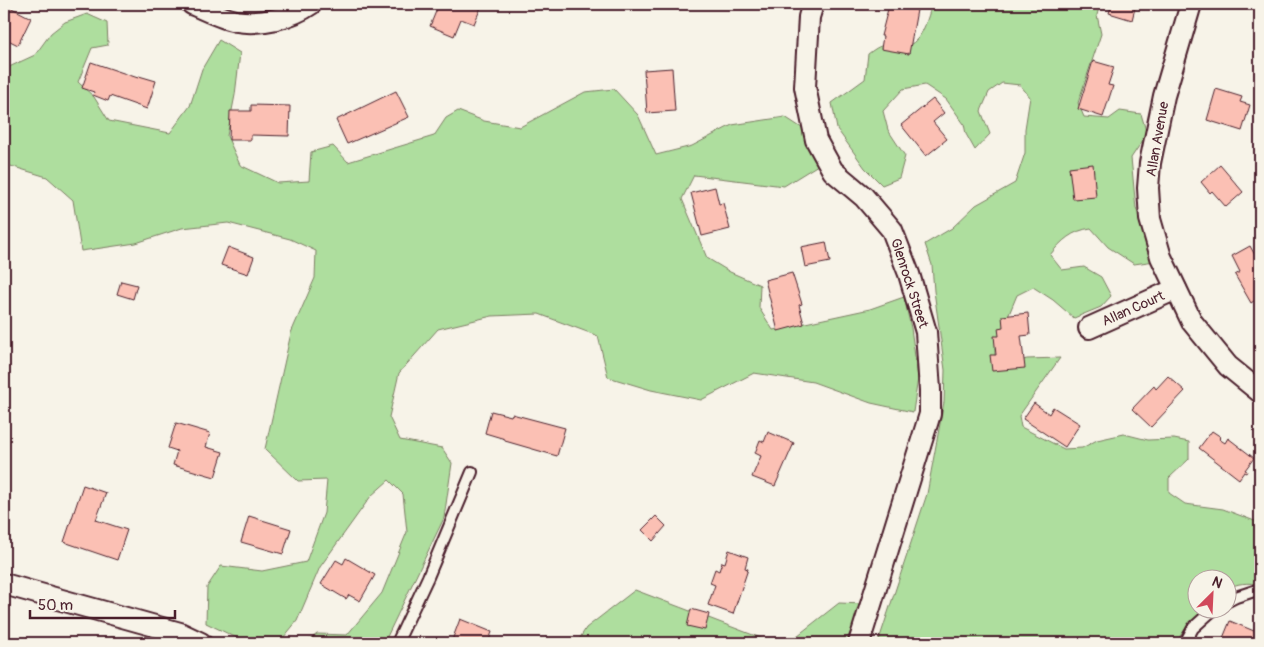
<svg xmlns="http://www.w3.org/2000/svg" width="1264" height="647" font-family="Pangolin,sans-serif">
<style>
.green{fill:#aede9e;stroke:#7c7e64}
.building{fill:#fbc0b4;stroke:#4a1f2b}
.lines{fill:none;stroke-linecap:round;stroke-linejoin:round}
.lane-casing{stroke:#4a1f2b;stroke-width:14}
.street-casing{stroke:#4a1f2b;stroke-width:24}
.lane{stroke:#f7f3e8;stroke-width:10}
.street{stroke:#f7f3e8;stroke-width:20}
.labels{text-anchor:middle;stroke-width:4.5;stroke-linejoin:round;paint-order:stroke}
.street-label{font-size:14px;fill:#4a1f2b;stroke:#f7f3e8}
</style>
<rect width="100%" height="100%" fill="#f7f3e8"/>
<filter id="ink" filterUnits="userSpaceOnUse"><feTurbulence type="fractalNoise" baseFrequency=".02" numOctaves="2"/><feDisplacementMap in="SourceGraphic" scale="10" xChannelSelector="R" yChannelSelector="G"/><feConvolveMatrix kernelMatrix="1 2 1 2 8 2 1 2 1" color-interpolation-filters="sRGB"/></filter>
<g filter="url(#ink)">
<g class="green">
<path d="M 932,4 L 1100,4 L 1097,15 L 1101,34 L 1078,103 L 1084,117 L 1109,119 L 1120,111 L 1141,114 L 1147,134 L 1131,158 L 1136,209 L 1149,234 L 1155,261 L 1134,264 L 1108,247 L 1091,228 C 1072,231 1062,240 1050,255 L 1062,270 L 1084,267 L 1101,277 L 1111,296 L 1101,307 L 1074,318 L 1053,300 L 1033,287 L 1017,295 L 995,348 L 995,367 L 1027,359 L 1060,358 L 1019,416 L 1021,427 L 1064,449 L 1082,448 L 1097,440 L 1124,434 L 1148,440 L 1174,439 L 1189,442 L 1189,459 L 1169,478 L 1169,493 L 1185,504 L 1223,509 L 1260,523 L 1260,584 C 1249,583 1235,582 1227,590 L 1226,580 L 1196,580 L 1196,610 L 1205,610 L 1189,624 L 1175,643 L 878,643 L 927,494 L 944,402 L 945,370 L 934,291 L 932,265 L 925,244 L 952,228 L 976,205 L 1015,183 L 1025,153 L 1025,129 L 1030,97 L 1020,85 L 1002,83 L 989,92 L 981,111 L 990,134 L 975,150 L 966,134 L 964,124 L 946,99 L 925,85 L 903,89 L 883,111 L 888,130 L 905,156 L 899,178 L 882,185 L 865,168 L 837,129 L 832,103 L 865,79 L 868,54 C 886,40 885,47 905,46 C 922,44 928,17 932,4 Z"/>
<polygon points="87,14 107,23 108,45 92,48 78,82 94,97 109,121 170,133 190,106 202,69 219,40 240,53 235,95 227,136 240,165 278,183 309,181 311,152 333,146 348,162 434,136 446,118 458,111 484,121 520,127 585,92 614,89 638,115 656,155 692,146 732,125 785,117 808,132 818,165 784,186 694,175 682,199 707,258 730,272 760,285 759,308 773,330 870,309 904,297 911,328 918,378 913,412 871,403 813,382 754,373 701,400 651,390 608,377 598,336 539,314 492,316 438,329 399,373 389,417 400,440 442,448 452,463 444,518 384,643 306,643 317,634 347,635 382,593 407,532 403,494 389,480 371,496 320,567 297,621 279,643 256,643 237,638 206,623 207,587 221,566 262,571 306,562 324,513 327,480 298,481 265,449 291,333 315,278 316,251 290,239 228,223 182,228 136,243 81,251 73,200 47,177 4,164 4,74 9,67 35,55 51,33 65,22"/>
<polygon points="635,590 774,643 577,643 586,628"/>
<polygon points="839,603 864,604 845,643 788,643"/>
<polygon points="111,637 157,641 163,643 96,643"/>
</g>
<g class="building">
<polygon points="4,4 31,18 18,45 4,38"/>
<polygon points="439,4 478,4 482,5 474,24 461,19 454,36 430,26"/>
<polygon points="1112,4 1136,4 1132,20 1109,13"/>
<polygon points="889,5 917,10 909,54 881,49 883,36 881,36"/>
<polygon points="1093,61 1114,67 1108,85 1113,86 1103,117 1078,109"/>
<polygon points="91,62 138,78 139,76 156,81 147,109 110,96 108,101 93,95 94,92 82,88"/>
<polygon points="672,68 675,111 647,113 644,70"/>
<polygon points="1216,89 1242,97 1240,102 1250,105 1242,131 1207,120"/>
<polygon points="396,91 409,117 347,144 336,120"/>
<polygon points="933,99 944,113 933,122 947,139 926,156 901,125"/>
<polygon points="251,105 290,106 289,136 251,135 251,140 229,140 230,111 251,111"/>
<polygon points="1093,164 1096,197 1073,199 1069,167"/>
<polygon points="1220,165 1243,192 1226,207 1212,191 1210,193 1201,182"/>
<polygon points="715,187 719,204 723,203 730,229 702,236 691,193"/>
<polygon points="826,242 830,262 805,267 801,247"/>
<polygon points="1250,246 1260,264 1260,297 1251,303 1235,275 1240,272 1232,256"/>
<polygon points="228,247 254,257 248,274 221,265"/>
<polygon points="792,273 802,304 799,305 804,324 778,331 765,280"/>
<polygon points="121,281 137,285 133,299 117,294"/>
<polygon points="1028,313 1030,335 1021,336 1025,368 992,371 990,355 996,355 994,336 999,336 998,328 1003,327 1002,316"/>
<polygon points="1168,376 1185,391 1151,427 1132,409 1154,386 1156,389"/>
<polygon points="1034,403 1049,414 1053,407 1080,424 1065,447 1023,419"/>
<polygon points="491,411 511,416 512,414 565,428 557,456 505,441 505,439 485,433"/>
<polygon points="176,423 210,433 206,447 223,452 215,477 173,465 177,451 168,448"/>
<polygon points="1212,431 1221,437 1219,439 1225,443 1228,438 1254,458 1245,470 1247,471 1246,473 1244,472 1239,479 1199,448"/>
<polygon points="768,432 794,443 775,486 752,477 761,456 755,453 760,440 764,442"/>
<polygon points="83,485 106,493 96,520 127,530 117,560 64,542"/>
<polygon points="249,516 291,529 283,554 241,542"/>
<polygon points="656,516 666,526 653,541 642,530"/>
<polygon points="729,550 748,557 745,568 748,569 733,614 708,605 715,585 710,583 715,569 719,571 722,562 725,563"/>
<polygon points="346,558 375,575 360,601 349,595 346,599 321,584 336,560 343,564"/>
<polygon points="691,609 709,614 705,630 687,626"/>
<polygon points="460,619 492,632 488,643 451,643"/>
<polygon points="1230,621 1254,631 1256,625 1260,627 1260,643 1221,643"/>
</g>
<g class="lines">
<g class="lane-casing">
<g id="lane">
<polyline points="1226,602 1236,597 1260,589"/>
<polyline points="397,643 428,577 472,472"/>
<polyline points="1185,643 1193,628 1213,610"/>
</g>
</g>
<g class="street-casing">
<g id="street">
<path d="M 192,4 C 205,10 221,18 236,21 C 261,25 291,18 311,4"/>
<polyline points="813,4 809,17 805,87 816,140 833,171 864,197 892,230 909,274 926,332 930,390 930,414 859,643"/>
<polyline points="1191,4 1164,96 1150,163 1148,188 1150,219 1161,257 1192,322 1228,366 1260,392"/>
<polyline points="1089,328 1176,289"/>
<polyline points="4,584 180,633 201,643"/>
</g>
</g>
<use href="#lane" class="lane"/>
<use href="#street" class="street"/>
</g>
</g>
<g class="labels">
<g class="street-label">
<text transform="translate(1157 139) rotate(-80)" y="5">Allan Avenue</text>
<text transform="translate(910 283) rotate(72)" y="5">Glenrock Street</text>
<text transform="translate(1133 308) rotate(-24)" y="5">Allan Court</text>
</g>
</g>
<rect width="1264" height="647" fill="none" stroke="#f7f3e8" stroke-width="20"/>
<rect x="10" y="10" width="1244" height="627" fill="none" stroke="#4a1f2b" stroke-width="2" filter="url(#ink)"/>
<g transform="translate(1212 594) rotate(24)"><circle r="24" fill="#f7f3e8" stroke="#b29e9c"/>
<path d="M0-4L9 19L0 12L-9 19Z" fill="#d1495b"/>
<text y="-8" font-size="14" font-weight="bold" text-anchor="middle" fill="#4a1f2b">N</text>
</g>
<path d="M30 610v8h145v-8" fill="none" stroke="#4a1f2b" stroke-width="2.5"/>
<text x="38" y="610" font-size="15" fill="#4a1f2b" stroke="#f7f3e8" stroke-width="4" paint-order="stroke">50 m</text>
</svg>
